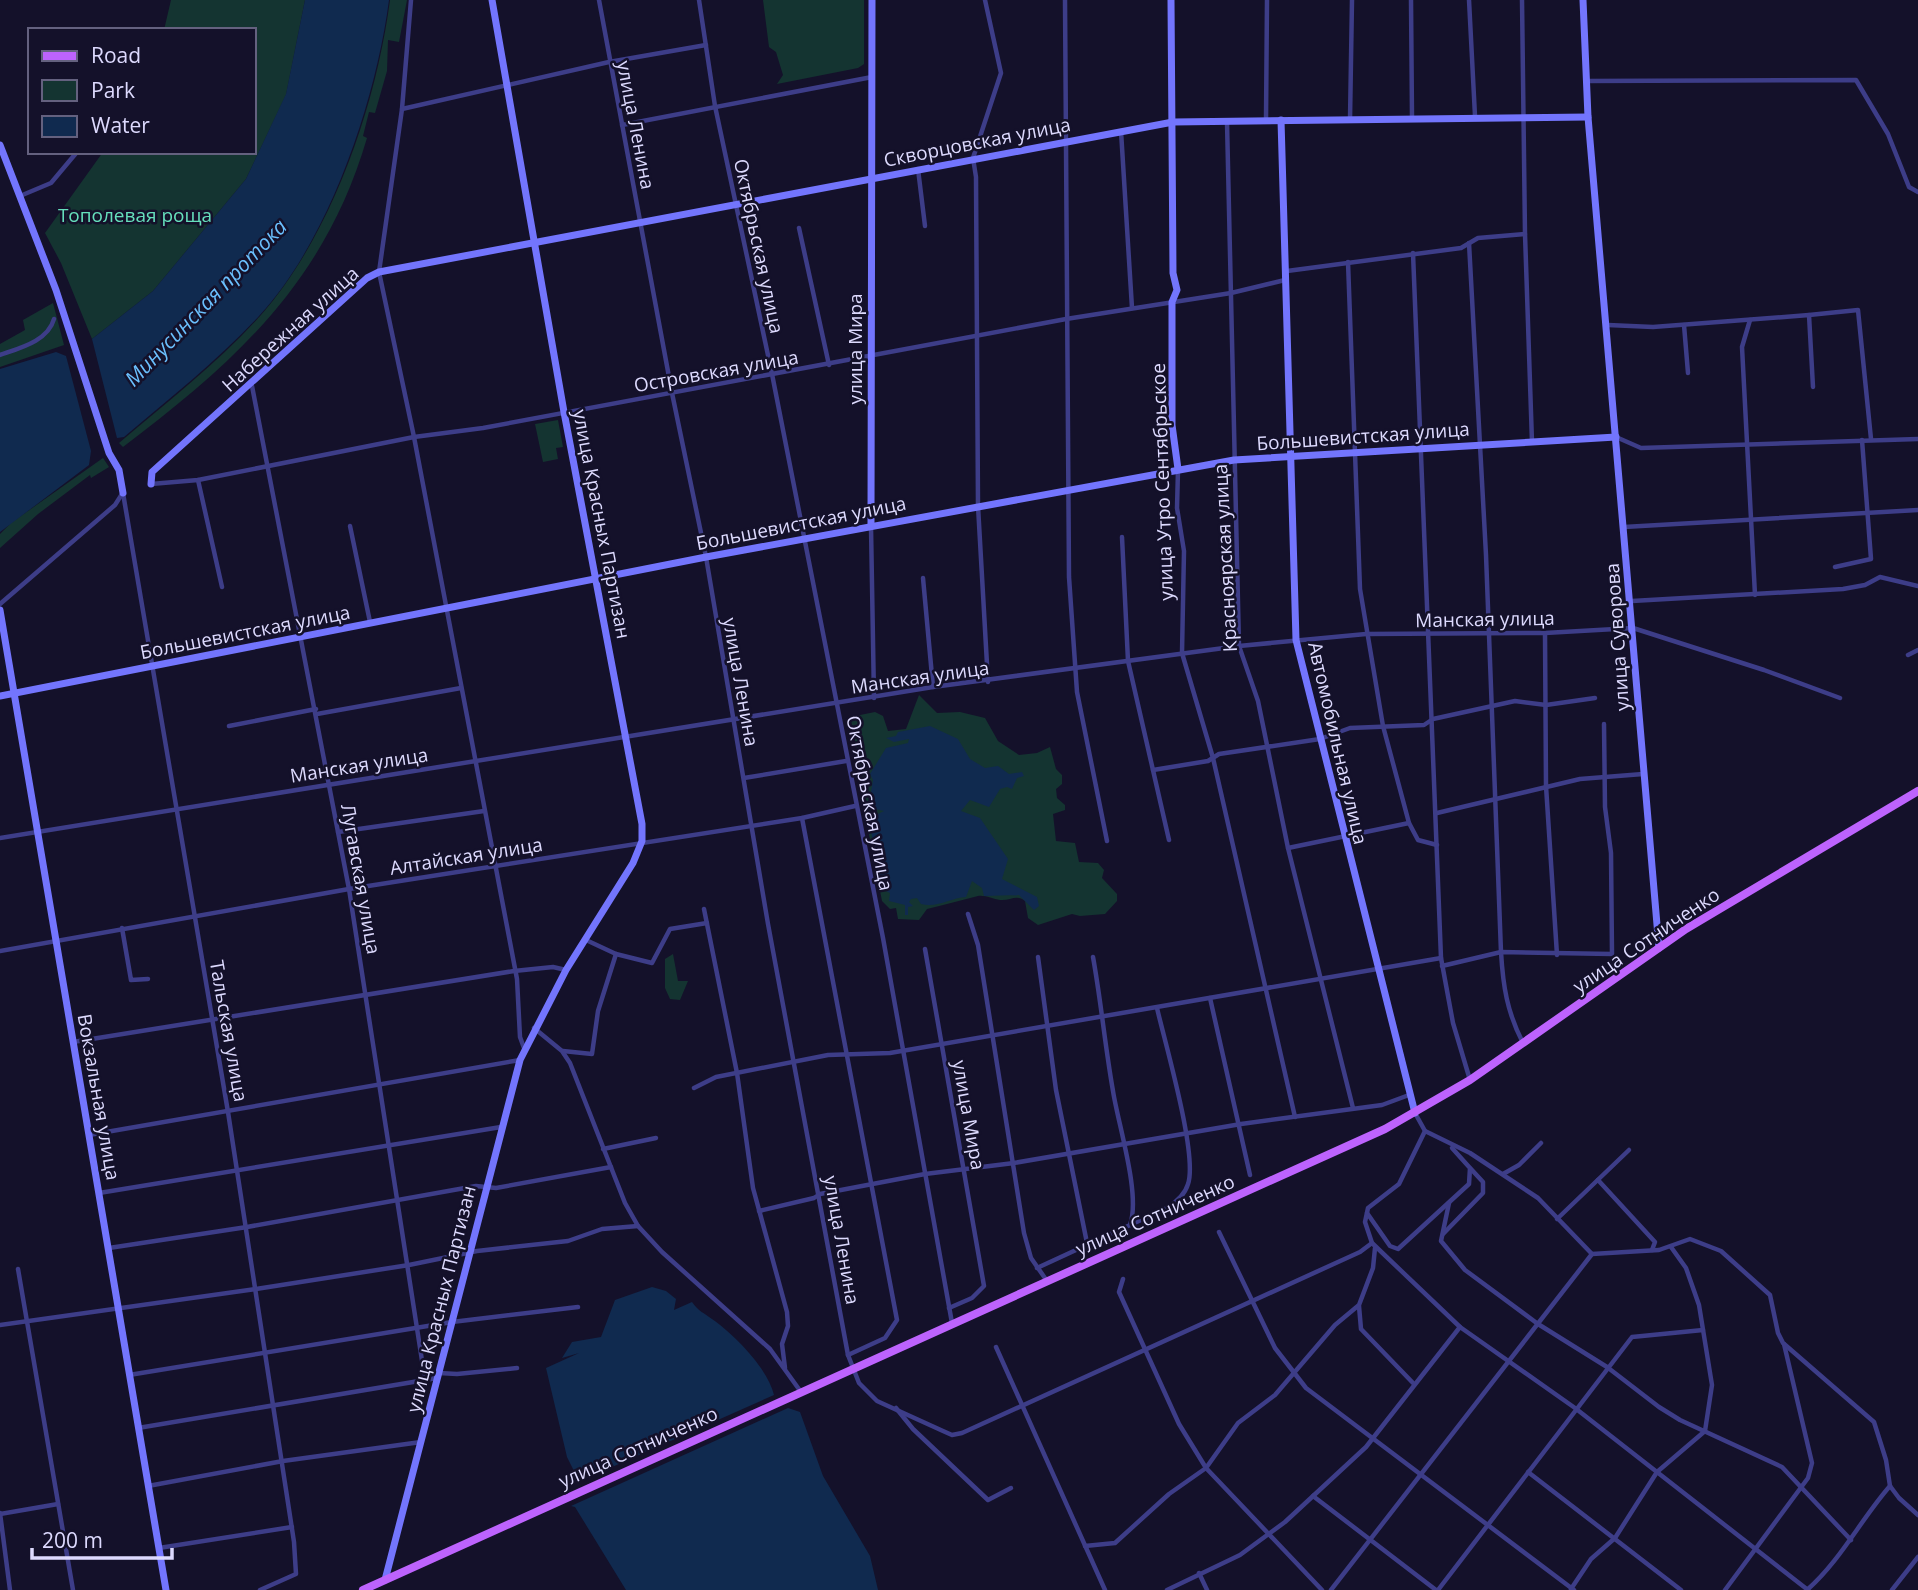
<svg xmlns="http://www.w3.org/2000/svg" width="1918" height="1590" font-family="'Open Sans',sans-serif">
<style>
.green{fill:#143431}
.water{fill:#102a4f}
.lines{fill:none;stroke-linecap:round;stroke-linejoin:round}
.street{stroke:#3d3d88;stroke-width:4.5}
.secondary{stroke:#7375fd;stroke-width:7}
.primary{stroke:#bd63fd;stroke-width:8}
.labels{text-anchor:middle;stroke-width:5;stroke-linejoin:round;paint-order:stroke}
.street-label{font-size:19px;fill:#dddafe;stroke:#14112a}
.park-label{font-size:19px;fill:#66dfbc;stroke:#14112a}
.water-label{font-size:21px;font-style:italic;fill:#6abffd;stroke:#14112a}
</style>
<rect width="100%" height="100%" fill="#14112a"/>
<g class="green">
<polygon points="171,0 305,0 286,95 246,179 153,291 92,339 61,263 45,233 103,152 254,152 254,30 164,30"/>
<path d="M 390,0 L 407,0 L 399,42 L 388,40 L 387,71 L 375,113 L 369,112 L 363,136 L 367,138 C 325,281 238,360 123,447 L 119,443 C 167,402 219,362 261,315 C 332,234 376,106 390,0 Z"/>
<polygon points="763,0 864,0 864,64 858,68 777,84 783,75 776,52 769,47"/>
<polygon points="53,303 64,345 0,367 0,344 25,330 23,320"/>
<polygon points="558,420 563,447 556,448 558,459 543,462 535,424"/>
<polygon points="103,458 109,467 91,478 90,475 38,514 0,548 0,534 11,523"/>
<path d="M 919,695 L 937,713 L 960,712 L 985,718 L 998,741 L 1019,755 L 1037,753 L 1050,747 L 1056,769 L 1062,775 L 1062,784 L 1056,789 L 1057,798 L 1065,805 L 1065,810 L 1053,814 L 1056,841 L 1075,843 L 1079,862 L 1098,863 L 1104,870 L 1102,878 L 1117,894 L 1117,901 L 1105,914 L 1080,916 L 1072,914 L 1038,925 L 1028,918 L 1025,901 C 1017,894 1010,901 1000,900 C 993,899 985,895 978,896 C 961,900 945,905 927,909 L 919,920 L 898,919 L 896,908 L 890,909 L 882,901 L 866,819 L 865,788 L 851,721 L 855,716 L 875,712 L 883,716 L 888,731 L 906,729 Z"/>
<polygon points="673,954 678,981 688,981 680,1000 670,999 665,988 665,959"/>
</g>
<g class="water">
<path d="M 305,0 L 389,0 C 376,100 329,241 259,316 C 218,360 170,398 124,437 L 117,438 L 92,339 L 153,291 L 246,179 L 286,94 Z"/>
<polygon points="56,352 66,356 91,451 89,465 0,532 0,369"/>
<path d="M 930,726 L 958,739 L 970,759 L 985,768 L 998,766 L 1009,774 L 1022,772 L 1024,776 L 1017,778 L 1012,789 L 1007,787 L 1000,789 L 989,807 L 970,800 L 961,811 L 980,818 L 1008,859 L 1002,879 L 1037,897 L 1039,906 L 1034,910 L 1019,895 L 984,896 L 982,888 L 972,881 L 966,897 C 950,898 938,908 921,904 L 917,898 L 911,899 L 909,902 L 913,906 L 908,907 L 908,915 L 905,915 L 905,905 L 889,901 L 890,893 L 884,890 L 879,873 L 884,866 L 877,863 L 870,826 L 878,827 L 876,815 L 884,811 L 871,808 L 874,795 L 871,792 L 873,780 L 870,774 L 886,748 L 908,743 L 909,739 L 894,742 L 886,738 L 896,736 L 898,732 Z"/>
<path d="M 652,1287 L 666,1291 L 676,1299 L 674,1310 L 692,1302 C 698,1311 704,1313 712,1319 C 735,1335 768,1369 774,1395 L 576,1483 L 578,1479 L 567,1457 L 546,1368 L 579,1353 L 562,1358 L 572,1342 L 601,1337 L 615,1300 Z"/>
<polygon points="788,1408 800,1412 823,1476 870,1556 878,1590 626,1590 575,1507 571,1506"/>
</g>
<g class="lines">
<g class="street">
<polyline points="411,0 402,109 379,272 414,437 517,979 520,1037 524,1048"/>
<polyline points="599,0 672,393 706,557 768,924 848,1355 859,1383 877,1401 943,1431 952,1435 962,1433 1360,1252 1372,1243"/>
<polyline points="699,0 715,106 772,374 883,938 952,1323"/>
<polyline points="985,0 1001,73 973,158 976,177 978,506 988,682"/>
<polyline points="1065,0 1069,577 1077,692 1107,841"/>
<polyline points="1411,0 1412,117"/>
<polyline points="1469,0 1475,116"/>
<polyline points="1522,0 1525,234 1532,442"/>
<polyline points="1586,81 1856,80 1888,134 1909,187 1918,192"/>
<polyline points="402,109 609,62 706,45"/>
<polyline points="1266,120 1267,0"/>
<polyline points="1350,120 1352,0"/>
<polyline points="1227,122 1239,646 1258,701 1288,848 1353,1108"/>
<polyline points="622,125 872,77"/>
<polyline points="1121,131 1132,308"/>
<polyline points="918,169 925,226"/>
<polyline points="20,196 51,183 77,152"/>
<polyline points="799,228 829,365"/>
<path d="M 1469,243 L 1486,555 L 1501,952 C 1503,986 1507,1012 1523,1043"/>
<polyline points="1413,253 1441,958 1453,1023 1470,1080"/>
<polyline points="1348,262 1360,589 1383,726 1409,823 1418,840 1437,845"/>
<polyline points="1287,271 1461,248 1478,238 1525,234"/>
<polyline points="1809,315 1858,310 1871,439"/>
<polyline points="1750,320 1742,347 1755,595"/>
<polyline points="1608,325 1653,327 1809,315 1813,387"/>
<polyline points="1684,325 1688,373"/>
<path d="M 0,355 C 20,348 48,341 54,319"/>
<polyline points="252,386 349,889 425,1380"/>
<polyline points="1616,437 1641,448 1918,439"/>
<polyline points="1178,470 1177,508 1184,551 1182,653 1213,758 1295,1117"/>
<polyline points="198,480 222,587"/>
<polyline points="151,484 198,480 414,437 483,428 1066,319 1231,293 1285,280"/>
<polyline points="123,493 228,1112 294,1542 296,1574 260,1590"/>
<polyline points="350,526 370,622"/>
<polyline points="871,527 874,698"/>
<polyline points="1624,527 1918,510"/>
<polyline points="1122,537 1128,661 1169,840"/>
<polyline points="1835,567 1871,559 1862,440"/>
<polyline points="923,578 933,687"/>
<polyline points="1632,601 1843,589 1865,585 1880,577 1918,586"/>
<polyline points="0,604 115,505 122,494"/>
<polyline points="1545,633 1546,786 1557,955"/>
<polyline points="1908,655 1918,650"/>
<polyline points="317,714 461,688"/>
<polyline points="229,726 316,709"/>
<polyline points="1153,770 1208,761 1219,754 1320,739 1350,728 1424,725 1433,719 1515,701 1546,705 1595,698"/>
<polyline points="744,778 846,761"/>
<polyline points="1437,813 1580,779 1643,774"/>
<polyline points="802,818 897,1320 885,1338 848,1355"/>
<polyline points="338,832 484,811"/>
<polyline points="0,838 933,687 1239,646 1366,634 1545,633 1633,628 1764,670 1840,698"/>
<polyline points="1288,848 1409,823"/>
<polyline points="704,909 737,1073 753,1188 787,1312 788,1326 782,1344 785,1368"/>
<polyline points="968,914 978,945 1024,1233 1031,1258 1047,1281"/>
<polyline points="122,928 131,980 148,979"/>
<polyline points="586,940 616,954 652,963 670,929 707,923"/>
<polyline points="925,949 984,1286 972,1298 949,1308"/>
<polyline points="0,951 349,889 802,818 855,806"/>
<polyline points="1038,957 1056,1090 1087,1243"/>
<path d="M 1093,957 C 1101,1001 1105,1046 1113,1091 C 1118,1124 1141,1195 1130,1225"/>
<polyline points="1442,966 1501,952 1612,954 1611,853 1605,807 1604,724"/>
<polyline points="1210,998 1250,1175"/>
<polyline points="534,1028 562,1051 570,1063 625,1203 638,1226 662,1252 770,1349 801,1392"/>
<polyline points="73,1042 514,971 553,967 566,970"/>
<polyline points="563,1051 592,1054 598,1011 616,954"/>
<polyline points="694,1088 716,1077 828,1055 890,1053 1441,958"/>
<polyline points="1415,1113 1425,1131 1399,1184 1368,1208 1365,1222 1372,1243 1460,1327 1575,1408 1808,1590"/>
<polyline points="1425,1131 1470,1153 1538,1198 1592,1254 1659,1250 1690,1239 1721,1251 1770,1295 1778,1333 1783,1343 1874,1422 1886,1460 1890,1486 1899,1498 1918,1515"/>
<polyline points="89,1135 520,1060"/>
<polyline points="603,1149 656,1138"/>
<polyline points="1503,1174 1519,1165 1541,1143"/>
<polyline points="1598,1180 1655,1242 1652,1250"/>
<polyline points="99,1193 501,1127"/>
<polyline points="1449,1203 1441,1241 1465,1270 1538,1324 1607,1367 1659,1407 1680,1420 1782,1467 1851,1540"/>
<polyline points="759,1211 814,1198 820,1194 925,1174 1014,1163 1241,1124 1382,1105 1409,1095"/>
<polyline points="1367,1213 1390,1246 1398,1249 1469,1184 1470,1168 1452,1148"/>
<polyline points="1557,1219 1629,1150"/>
<polyline points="1219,1232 1275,1348 1306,1388 1574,1590"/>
<polyline points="1443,1234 1483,1193 1483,1182 1471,1169"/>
<polyline points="109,1248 247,1227 476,1186 496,1188 611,1167"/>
<path d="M 1037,1268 L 1167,1208 C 1176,1202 1185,1195 1188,1184 C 1198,1155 1165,1043 1157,1008"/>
<polyline points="18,1269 73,1590"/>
<polyline points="1123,1279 1119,1292 1179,1424 1206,1468 1322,1590"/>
<polyline points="1359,1306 1361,1329 1413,1383"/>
<polyline points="0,1325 256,1289 409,1265 477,1251 568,1241 602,1229 638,1226"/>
<polyline points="996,1347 1105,1590"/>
<polyline points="439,1373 457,1374 517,1368"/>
<polyline points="129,1375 452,1322 578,1307"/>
<polyline points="896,1408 913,1429 988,1500 1011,1488"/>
<polyline points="138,1428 437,1378"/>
<polyline points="1528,1472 1681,1590"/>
<polyline points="148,1486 283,1461 421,1442"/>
<polyline points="1313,1496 1436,1590"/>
<polyline points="0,1513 10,1590"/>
<polyline points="0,1514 58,1504"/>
<polyline points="1085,1546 1115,1543 1169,1494 1206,1468 1238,1423 1275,1395 1335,1325 1359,1305 1373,1268 1375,1248"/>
<polyline points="159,1548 292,1527"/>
<polyline points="1199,1573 1207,1590"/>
<polyline points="1571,1589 1591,1559 1615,1538 1657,1472 1705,1431 1712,1385 1699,1305 1686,1268 1671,1247"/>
<polyline points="1167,1590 1240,1555 1285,1522 1366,1447 1460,1327"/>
<polyline points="1331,1590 1592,1254"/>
<polyline points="1438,1590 1632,1337 1703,1330"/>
<polyline points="1725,1590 1808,1478 1812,1463 1784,1344"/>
<path d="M 1807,1590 C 1841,1560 1861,1519 1890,1486"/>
<polyline points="1892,1590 1918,1557"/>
</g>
<g class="secondary">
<polyline points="1171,0 1173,273 1177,290 1172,302 1172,425 1178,469"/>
<polyline points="1583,0 1588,117 1659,948"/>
<polyline points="1281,120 1296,640 1415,1113"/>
<polyline points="0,145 56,290 109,453 119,470 123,493"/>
<polyline points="151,484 152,472 367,278 379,272 1173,122 1588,117"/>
<polyline points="871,526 872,0"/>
<polyline points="0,610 166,1590"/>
<polyline points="0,696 706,557 1234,460 1616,437"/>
<polyline points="385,1580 520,1060 566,970 633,863 642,841 642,824 564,412 492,0"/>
</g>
<polyline class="primary" points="363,1590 1385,1129 1470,1080 1686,929 1918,791"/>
</g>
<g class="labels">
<g class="street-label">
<text transform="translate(636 125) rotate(79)" y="7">улица Ленина</text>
<text transform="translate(977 142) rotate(-11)" y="7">Скворцовская улица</text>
<text transform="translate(759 246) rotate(78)" y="7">Октябрьская улица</text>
<text transform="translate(290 329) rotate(-42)" y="7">Набережная улица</text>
<text transform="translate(855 349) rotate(-90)" y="7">улица Мира</text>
<text transform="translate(716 371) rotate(-10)" y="7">Островская улица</text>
<text transform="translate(1363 436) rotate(-4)" y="7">Большевистская улица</text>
<text transform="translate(1162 482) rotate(-92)" y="7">улица Утро Сентябрьское</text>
<text transform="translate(801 523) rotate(-11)" y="7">Большевистская улица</text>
<text transform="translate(602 524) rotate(79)" y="7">улица Красных Партизан</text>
<text transform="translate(1225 558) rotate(-93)" y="7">Красноярская улица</text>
<text transform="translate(1485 619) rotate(-1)" y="7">Манская улица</text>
<text transform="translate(245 632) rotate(-11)" y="7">Большевистская улица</text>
<text transform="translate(1617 637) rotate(-94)" y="7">улица Суворова</text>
<text transform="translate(920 677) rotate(-8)" y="7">Манская улица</text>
<text transform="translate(741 682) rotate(80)" y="7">улица Ленина</text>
<text transform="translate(1338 743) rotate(77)" y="7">Автомобильная улица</text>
<text transform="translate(359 765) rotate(-9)" y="7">Манская улица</text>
<text transform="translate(870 803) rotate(79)" y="7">Октябрьская улица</text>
<text transform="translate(466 856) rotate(-9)" y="7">Алтайская улица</text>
<text transform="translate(361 879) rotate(80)" y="7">Лугавская улица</text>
<text transform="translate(1646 940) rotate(-34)" y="7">улица Сотниченко</text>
<text transform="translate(229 1031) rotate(80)" y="7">Тальская улица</text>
<text transform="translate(99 1097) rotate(80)" y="7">Вокзальная улица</text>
<text transform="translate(969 1115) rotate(80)" y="7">улица Мира</text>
<text transform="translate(1155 1215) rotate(-24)" y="7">улица Сотниченко</text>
<text transform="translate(842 1240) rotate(80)" y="7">улица Ленина</text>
<text transform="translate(441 1299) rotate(-76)" y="7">улица Красных Партизан</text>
<text transform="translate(638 1447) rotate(-24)" y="7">улица Сотниченко</text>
</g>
<g class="park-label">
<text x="135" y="222">Тополевая роща</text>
</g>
<g class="water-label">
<text transform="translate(206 303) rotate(-46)" y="7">Минусинская протока</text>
</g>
</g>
<rect x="28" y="28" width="228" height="126" fill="#14112a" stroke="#64617f" stroke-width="2"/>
<rect x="42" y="51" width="35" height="10" fill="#bd63fd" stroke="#64617f" stroke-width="2"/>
<text x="91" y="63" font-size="21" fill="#dddafe">Road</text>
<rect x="42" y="80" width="35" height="21" fill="#143431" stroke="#64617f" stroke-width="2"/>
<text x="91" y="98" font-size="21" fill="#dddafe">Park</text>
<rect x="42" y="116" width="35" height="21" fill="#102a4f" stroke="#64617f" stroke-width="2"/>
<text x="91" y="133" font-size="21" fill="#dddafe">Water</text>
<path d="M32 1548v10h140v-10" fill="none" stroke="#dddafe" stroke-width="3.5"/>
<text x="42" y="1548" font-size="21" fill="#dddafe" stroke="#14112a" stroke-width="5" paint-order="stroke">200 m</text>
</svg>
